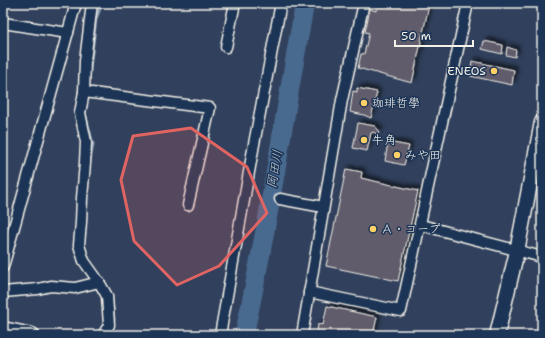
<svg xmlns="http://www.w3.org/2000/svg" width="545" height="338" font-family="'Shantell Sans','Klee One',sans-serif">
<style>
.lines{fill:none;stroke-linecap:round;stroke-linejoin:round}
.stream{stroke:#8da0b3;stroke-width:3}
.river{stroke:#496a8f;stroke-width:19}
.building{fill:#605c6c;stroke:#f4f1e8;filter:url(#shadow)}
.street-casing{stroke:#f4f1e8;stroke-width:13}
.secondary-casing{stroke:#f4f1e8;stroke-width:17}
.street{stroke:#1d3557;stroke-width:10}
.secondary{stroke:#1d3557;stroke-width:14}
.marked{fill:#df6462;fill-opacity:0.2;stroke:#df6462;stroke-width:3;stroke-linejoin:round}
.poi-dot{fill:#ffd166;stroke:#1d3557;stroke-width:1.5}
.labels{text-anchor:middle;stroke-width:3;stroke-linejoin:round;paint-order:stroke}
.poi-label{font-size:12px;fill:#f4f1e8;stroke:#1d3557;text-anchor:start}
.water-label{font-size:13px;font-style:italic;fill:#b8c2c9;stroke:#1d3557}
</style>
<defs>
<filter id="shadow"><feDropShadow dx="3.5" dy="-3.5" stdDeviation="2" flood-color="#0009"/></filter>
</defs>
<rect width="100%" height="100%" fill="#31415d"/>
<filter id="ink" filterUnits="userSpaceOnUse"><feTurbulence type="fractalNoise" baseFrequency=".025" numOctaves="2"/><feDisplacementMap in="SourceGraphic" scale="8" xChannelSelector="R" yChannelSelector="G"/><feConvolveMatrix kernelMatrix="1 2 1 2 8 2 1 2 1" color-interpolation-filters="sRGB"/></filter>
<g filter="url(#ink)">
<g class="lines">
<g class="stream">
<polyline points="89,76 96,19 102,3"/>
<polyline points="86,108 85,113 93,144 89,167"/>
<polyline points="112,300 114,320"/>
</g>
<path class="river" d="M 244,335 C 269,225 284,114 305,3"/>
</g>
<g class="building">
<polygon points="377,3 420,3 429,5 412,83 358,68 361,54 364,54 369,33 365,32 370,9 376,11"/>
<polygon points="484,41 503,45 502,54 482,49"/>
<polygon points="507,47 516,50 515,57 506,55"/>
<polygon points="472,61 514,70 512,85 470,76"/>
<polygon points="357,88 377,92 371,118 364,115 350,112 353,91 357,92"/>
<polygon points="358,123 375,126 380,132 377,135 374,132 371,133 367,151 353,148"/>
<polygon points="388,142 409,146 404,165 385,161"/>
<polygon points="346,169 362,172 361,178 418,191 398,281 326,266"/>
<polygon points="327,306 377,317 373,335 320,335 320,333 317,332 318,324 323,325"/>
</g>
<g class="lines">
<g class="street-casing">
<g id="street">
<polyline points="92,3 85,61 84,92 80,113 86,142 85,163 82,198 81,222 79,245 84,261 99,282 107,296 109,325 103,335"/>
<polyline points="3,23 68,33"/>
<polyline points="226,47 235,3"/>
<polyline points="84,92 210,108 188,205"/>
<polyline points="280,199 323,207"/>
<polyline points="421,225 542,257"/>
<polyline points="3,267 76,3"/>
<polyline points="3,292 38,289 51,286 75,288 99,282"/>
<polyline points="309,292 401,311 468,3"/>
<polyline points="220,335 254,144 281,3"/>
<polyline points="302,335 342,100 364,3"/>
</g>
</g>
<g class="secondary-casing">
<g id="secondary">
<polyline points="3,329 32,335"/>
<polyline points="497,335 517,251 542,122"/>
</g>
</g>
<use href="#street" class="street"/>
<use href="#secondary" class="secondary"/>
</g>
</g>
<path class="marked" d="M 191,128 L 247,167 L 267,213 L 219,266 L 177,285 L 134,241 L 121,180 L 133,136 Z"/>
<g class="poi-dot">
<circle cx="494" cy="71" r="4"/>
<circle cx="364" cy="103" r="4"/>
<circle cx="364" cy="140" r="4"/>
<circle cx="397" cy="155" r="4"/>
<circle cx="373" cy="229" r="4"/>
</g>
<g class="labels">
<g class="poi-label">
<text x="486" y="75" text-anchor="end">ENEOS</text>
<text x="372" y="107">珈琲哲學</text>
<text x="372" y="144">牛角</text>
<text x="405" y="159">みや田</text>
<text x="381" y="233">Ａ・コープ</text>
</g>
<g class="water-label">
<text transform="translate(274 169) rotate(-80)" y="5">岡田川</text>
</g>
</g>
<rect width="545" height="338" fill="none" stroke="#1d3557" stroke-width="16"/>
<rect x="8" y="8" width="529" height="322" fill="none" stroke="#f4f1e8" stroke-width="1.5" filter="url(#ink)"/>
<path d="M395 40v6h78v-6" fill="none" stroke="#f4f1e8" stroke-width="2"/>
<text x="401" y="40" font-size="12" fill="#f4f1e8" stroke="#1d3557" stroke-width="3" paint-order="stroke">50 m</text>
</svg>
